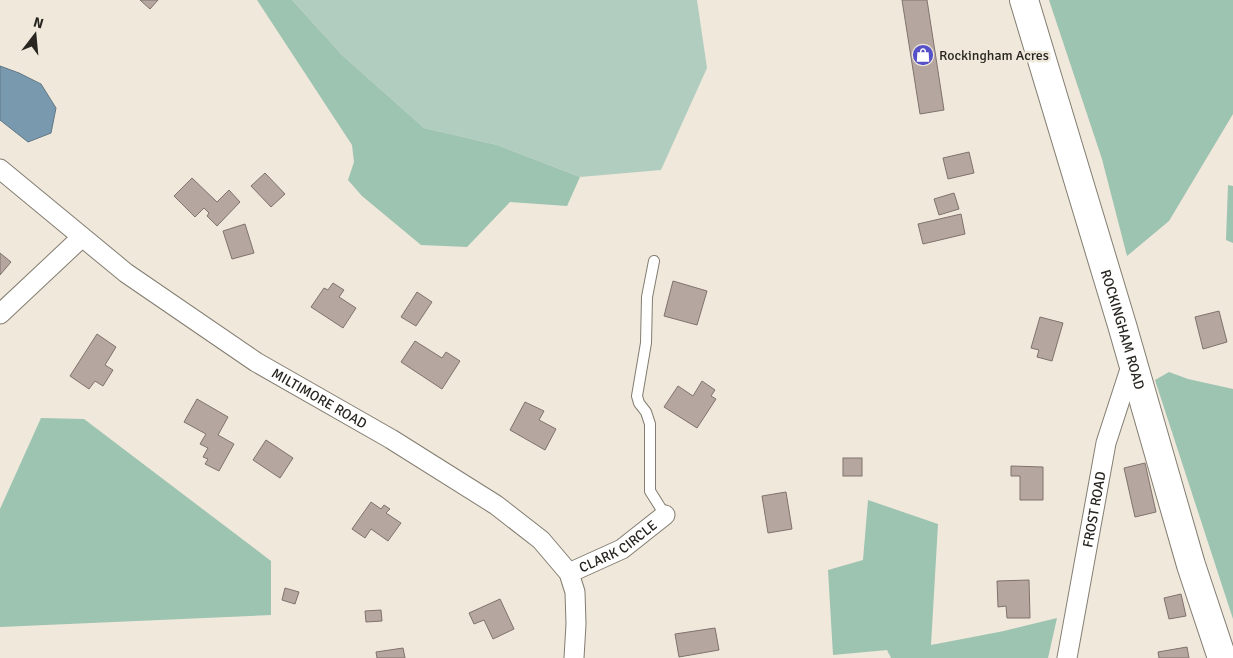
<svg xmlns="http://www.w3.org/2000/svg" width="1233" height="658" font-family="Signika,sans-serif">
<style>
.green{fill:#b1cdbf}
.forest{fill:#9dc3b1}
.water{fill:#799aae;stroke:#617784}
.building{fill:#b5a6a0;stroke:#80726c}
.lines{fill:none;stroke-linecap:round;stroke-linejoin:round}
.lane-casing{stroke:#837d71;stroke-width:12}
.street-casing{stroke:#837d71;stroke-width:21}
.primary-casing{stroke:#837d71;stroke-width:30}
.lane{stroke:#fff;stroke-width:10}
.street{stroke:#fff;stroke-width:19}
.primary{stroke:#fff;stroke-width:28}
.labels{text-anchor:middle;stroke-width:5;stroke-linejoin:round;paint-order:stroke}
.poi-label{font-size:14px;fill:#292621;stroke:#efe8db;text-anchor:start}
.street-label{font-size:14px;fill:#292621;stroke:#efe8db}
</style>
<rect width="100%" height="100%" fill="#efe8db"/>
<polygon class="green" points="292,0 697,0 707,68 661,170 580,177 497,145 424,128 342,55"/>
<g class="forest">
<polygon points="257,0 292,0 342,55 424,128 497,145 580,177 567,206 510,202 467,247 421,245 362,196 348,180 354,162 352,145"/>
<polygon points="1049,0 1233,0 1233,114 1169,221 1127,256 1102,159"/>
<polygon points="1228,185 1233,186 1233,243 1226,240"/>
<polygon points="1169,372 1188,379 1233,389 1233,619 1155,380"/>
<polygon points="41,418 84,419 271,561 271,615 0,627 0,509"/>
<polygon points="868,500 938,524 931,645 1004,631 1057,618 1048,658 891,658 887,650 833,655 828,570 863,560"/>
</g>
<polygon class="water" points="0,66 19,73 41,84 56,108 51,133 28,142 0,120"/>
<g class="building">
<polygon points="140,0 158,0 150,9"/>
<polygon points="902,0 927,0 944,110 920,114"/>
<polygon points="969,152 974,173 948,179 943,158"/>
<polygon points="265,173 285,194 271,207 251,186"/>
<polygon points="192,178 217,202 229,190 240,202 217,226 207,216 209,213 204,208 195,217 174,196"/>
<polygon points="954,193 959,209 939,215 934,199"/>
<polygon points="961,214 965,234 923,244 918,224"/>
<polygon points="245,224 254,253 232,259 223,231"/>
<polygon points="0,253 11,262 0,275"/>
<polygon points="673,281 707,291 697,325 664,316"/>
<polygon points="333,283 344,290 339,297 356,308 343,328 311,307 324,288 328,290"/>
<polygon points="417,292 432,302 416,326 401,317"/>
<polygon points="1219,311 1227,342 1203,349 1195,317"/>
<polygon points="1040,317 1063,323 1052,361 1037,357 1039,350 1031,348"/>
<polygon points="97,334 116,347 105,365 113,370 103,386 95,381 89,389 70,376"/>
<polygon points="415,341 442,358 446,352 460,361 442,389 401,362"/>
<polygon points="702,381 715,390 711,396 716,399 697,428 664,407 678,386 693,396"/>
<polygon points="197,399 228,417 218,435 234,444 219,471 205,464 208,459 203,457 208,448 200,444 206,434 184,422"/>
<polygon points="525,402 544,411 539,420 556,429 545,450 510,430"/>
<polygon points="266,440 293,458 280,478 253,460"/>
<rect x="843" y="458" width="19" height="18"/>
<polygon points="1145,463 1156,512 1135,517 1124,468"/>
<polygon points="1011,466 1043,467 1043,500 1020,500 1020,476 1011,476"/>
<polygon points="786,492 792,529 768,533 762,496"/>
<polygon points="371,502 381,509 384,505 390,509 386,513 401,523 388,541 371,529 365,538 352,529"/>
<polygon points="1029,580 1030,618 1007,618 1006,606 998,607 997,581"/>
<polygon points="285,588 299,592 295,604 282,600"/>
<polygon points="1181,594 1186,616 1169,619 1164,598"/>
<polygon points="500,599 514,629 493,639 484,620 474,624 469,613"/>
<polygon points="381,610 382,621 366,622 365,611"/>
<polygon points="715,628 719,650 679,657 675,634"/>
<polygon points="1187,647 1189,658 1159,658 1158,652"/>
<polygon points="403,648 405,658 377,658 376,652"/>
</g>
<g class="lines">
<g class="lane-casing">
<polyline id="lane" points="654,261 647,297 646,343 637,396 639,403 646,412 650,424 650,491 665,515"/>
</g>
<g class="street-casing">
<g id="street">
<path id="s1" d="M 0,169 L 126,273 L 256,362 L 391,439 L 496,505 L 541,540 L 569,573 L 575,592 L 576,624 L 574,658"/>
<polyline points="0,314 81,238"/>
<path id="s2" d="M 569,573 L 622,549 L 665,515"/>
<path id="s3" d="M 1067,658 L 1106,443 L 1132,363"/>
</g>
</g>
<g class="primary-casing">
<g id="primary">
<path id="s4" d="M 1024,0 L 1122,325 L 1191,565 L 1222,658"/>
</g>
</g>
<use href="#lane" class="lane"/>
<use href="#street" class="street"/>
<use href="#primary" class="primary"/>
</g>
<defs>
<g id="shop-disc" transform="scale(1.125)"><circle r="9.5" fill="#5751c9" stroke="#efe8db"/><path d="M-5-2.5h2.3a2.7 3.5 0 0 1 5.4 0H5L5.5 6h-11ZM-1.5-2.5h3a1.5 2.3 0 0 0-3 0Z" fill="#fff"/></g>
</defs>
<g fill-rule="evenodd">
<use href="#shop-disc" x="923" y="55"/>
</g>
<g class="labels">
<g class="poi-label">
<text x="939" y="60">Rockingham Acres</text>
</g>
<g class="street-label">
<text dy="5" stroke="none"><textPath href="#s4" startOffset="344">ROCKINGHAM ROAD</textPath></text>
<text dy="5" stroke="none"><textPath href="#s1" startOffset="394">MILTIMORE ROAD</textPath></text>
<text dy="5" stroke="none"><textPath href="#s3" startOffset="151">FROST ROAD</textPath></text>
<text dy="5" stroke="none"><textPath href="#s2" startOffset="56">CLARK CIRCLE</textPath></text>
</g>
</g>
<g transform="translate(35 35) rotate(16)" stroke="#efe8db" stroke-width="4" paint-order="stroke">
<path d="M0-4L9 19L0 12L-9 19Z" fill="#292621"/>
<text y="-8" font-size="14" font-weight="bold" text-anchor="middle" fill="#292621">N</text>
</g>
</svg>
